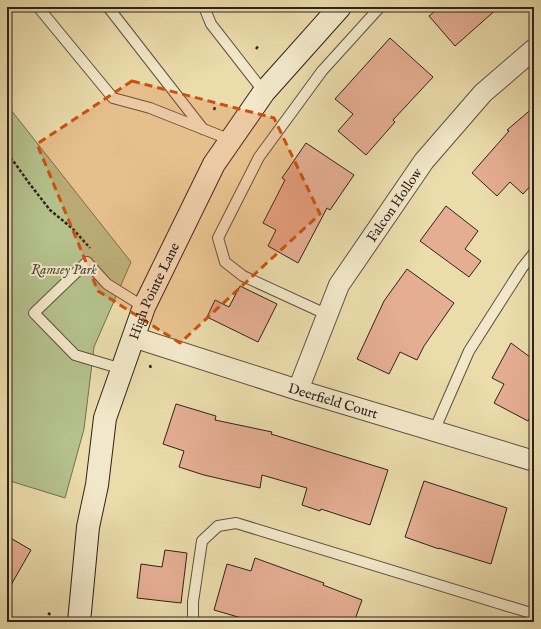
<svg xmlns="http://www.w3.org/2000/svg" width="541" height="629" font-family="'IM FELL English',serif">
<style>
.green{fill:#b4c18c;stroke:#727255}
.building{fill:#e5ae93;stroke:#2f221e}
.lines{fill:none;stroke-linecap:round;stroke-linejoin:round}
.lane-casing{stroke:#5e5042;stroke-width:12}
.street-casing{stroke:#5e5042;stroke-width:22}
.secondary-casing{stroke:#2f221e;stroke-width:24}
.path{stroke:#2f221e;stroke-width:2.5;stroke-dasharray:3 2;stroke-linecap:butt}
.lane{stroke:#f2e8c9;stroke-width:10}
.street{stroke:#f2e8c9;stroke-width:20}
.secondary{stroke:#f2e8c9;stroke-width:22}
.marked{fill:#cc510f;fill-opacity:0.2;stroke:#cc510f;stroke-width:3;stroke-dasharray:8 5;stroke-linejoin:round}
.labels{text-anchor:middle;stroke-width:4;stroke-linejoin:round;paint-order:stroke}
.street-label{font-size:14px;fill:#2f221e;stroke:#f2e8c9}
.park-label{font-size:14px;font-style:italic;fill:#504a3a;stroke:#f2e8c9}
</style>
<rect width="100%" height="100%" fill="#ebdcac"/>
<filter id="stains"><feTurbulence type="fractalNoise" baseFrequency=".005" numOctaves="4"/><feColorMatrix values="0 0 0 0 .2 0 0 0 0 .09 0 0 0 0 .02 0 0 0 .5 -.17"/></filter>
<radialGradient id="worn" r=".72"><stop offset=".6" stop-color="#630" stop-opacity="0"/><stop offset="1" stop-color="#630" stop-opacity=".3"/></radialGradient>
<polygon class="green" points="7,105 131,262 94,347 84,429 65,498 7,480"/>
<g class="building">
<polygon points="440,7 499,7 455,46 429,16"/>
<polygon points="390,38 433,77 393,120 395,122 366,155 338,131 353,114 335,99"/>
<polygon points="534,107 534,182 523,194 510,182 497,196 472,173 509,131 507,130"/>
<polygon points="306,143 354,175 330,210 327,208 298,263 268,246 276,230 263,223 285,180 282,178"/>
<polygon points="446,206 478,231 465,249 481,261 469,277 420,241"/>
<polygon points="407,269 454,303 424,346 417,360 400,352 389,374 357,359 384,301"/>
<polygon points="240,286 277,304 258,342 207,317 215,300 229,307"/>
<polygon points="511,343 534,360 534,410 528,421 494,403 504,384 492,378"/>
<polygon points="176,404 216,416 215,420 272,432 271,434 388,470 370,525 321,509 320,511 302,505 307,488 262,475 260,488 204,475 179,467 184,451 163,444"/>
<polygon points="424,481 507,508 491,564 439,548 439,549 405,537"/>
<polygon points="7,536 31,550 7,592"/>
<polygon points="165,550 187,553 181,603 137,598 141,564 162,567"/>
<polygon points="255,558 324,583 323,585 362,600 354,622 255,622 214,610 227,564 251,571"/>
</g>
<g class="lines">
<g class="lane-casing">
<g id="lane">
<polyline points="38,7 113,98 150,108 231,140"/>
<polyline points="108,7 203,129"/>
<polyline points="204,7 211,24 264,92"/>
<polyline points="328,315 243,276 225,262 218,238 259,157 322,71 380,7"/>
<polyline points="122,369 75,355 34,313 87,262 107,284 144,307"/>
<polyline points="434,431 469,351 522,268 534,253"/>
<polyline points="193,622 193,602 202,541 218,526 236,523 534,614"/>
</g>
</g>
<g class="street-casing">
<g id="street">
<path id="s1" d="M 133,337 L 298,390 L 534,461"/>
<path id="s2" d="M 298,390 L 339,285 L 424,161 L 483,93 L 534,49"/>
</g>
</g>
<g class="secondary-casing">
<g id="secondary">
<path id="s3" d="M 79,622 L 88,527 L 97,485 L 105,418 L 144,307 L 214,164 L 264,92 L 340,7"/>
</g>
</g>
<g class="path">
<polyline points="256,49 259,45"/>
<polyline points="214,110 215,107"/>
<polyline points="7,154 14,162 29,183 50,210 73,229 90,248"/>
<polyline points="150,365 151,369"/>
<polyline points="48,613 52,616"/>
</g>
<use href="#lane" class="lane"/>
<use href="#street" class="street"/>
<use href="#secondary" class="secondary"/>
</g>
<path class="marked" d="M 132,81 L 274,118 L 320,214 L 180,343 L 98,291 L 37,144 Z"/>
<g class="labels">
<g class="street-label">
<text dy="5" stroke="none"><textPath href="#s2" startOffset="210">Falcon Hollow</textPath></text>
<text dy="5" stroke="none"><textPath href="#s3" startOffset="342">High Pointe Lane</textPath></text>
<text dy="5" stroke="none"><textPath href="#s1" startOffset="210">Deerfield Court</textPath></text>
</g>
<g class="park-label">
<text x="64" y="274">Ramsey Park</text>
</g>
</g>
<rect width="541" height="629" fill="none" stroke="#ebdcac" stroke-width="24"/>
<rect x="8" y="8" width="525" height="613" fill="none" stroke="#2f221e" stroke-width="2"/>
<rect x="12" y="12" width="517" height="605" fill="none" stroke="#2f221e"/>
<rect width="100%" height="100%" filter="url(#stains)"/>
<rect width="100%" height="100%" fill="url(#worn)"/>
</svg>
